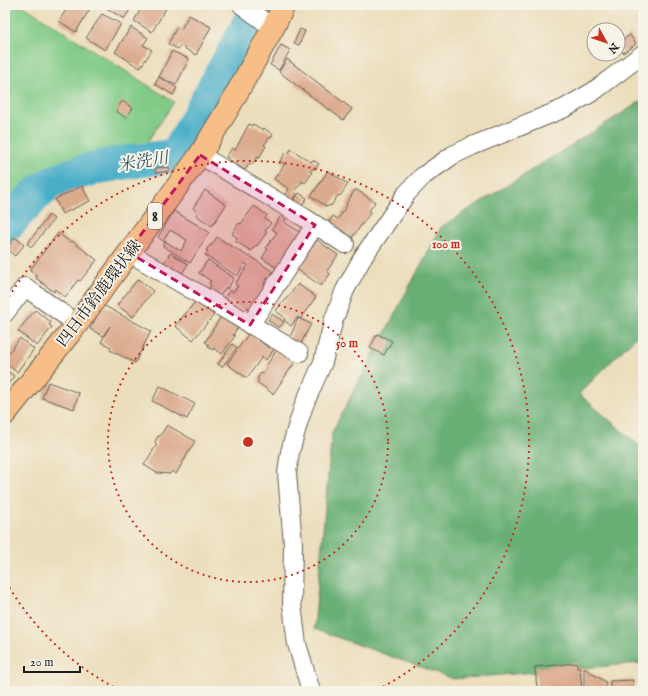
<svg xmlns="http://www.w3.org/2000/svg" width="648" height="696" font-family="'IM FELL English','Noto Serif JP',serif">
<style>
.green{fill:#81cb87;stroke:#4e7452}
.forest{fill:#68af74;stroke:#426648}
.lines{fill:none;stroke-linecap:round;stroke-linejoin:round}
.river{stroke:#48aec7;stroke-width:34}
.building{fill:#dbab8e}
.minor-casing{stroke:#656054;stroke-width:20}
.major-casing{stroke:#656054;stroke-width:24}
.minor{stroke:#fff;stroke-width:18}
.major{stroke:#f7be88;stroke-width:22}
.marked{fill:#c2185b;fill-opacity:0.2;stroke:#c2185b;stroke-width:3;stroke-dasharray:8 5;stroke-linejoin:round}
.ring{fill:none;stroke:#c8321e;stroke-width:2;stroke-dasharray:2 4}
.labels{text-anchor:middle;stroke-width:4;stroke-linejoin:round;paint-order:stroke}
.shield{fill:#f7f3e8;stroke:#5e5c59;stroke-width:1}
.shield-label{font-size:15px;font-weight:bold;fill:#1c1c1c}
.street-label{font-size:16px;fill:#1c1c1c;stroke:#f7f3e8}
.water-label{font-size:17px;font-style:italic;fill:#2e5660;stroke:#f7f3e8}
.centre{fill:#c8321e;stroke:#f7f3e8;stroke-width:2}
.ring-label{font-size:12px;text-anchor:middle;font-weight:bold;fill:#c8321e;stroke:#f7f3e8;stroke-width:4;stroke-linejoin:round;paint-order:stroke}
</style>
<rect width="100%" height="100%" fill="#f7f3e8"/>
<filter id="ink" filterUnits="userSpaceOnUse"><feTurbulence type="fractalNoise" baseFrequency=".025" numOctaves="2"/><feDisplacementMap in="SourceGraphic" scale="8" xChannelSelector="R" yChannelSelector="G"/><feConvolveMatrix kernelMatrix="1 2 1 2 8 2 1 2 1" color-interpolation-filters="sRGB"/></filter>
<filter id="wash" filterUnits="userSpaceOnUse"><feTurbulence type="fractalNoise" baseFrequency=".012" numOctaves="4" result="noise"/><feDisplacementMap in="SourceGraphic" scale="16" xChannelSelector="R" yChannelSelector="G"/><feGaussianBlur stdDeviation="0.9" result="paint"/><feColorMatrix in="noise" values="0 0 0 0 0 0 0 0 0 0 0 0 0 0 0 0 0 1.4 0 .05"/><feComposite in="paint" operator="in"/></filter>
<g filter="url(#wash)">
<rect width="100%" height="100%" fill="#ecdebc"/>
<polygon class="green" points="5,5 22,5 174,102 144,147 44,181 5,203"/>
<polygon class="forest" points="643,100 643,330 579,394 643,449 643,663 454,679 314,629 332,432 441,227"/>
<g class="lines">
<path class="river" d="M 5,227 C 19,213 32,195 49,185 C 87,164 134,162 177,155 L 259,5"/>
</g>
<g id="blocks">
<g class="building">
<polygon points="69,5 88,5 91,7 76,32 59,21"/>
<polygon points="107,5 133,5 124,19 105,7"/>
<polygon points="143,5 168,5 152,32 134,21"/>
<polygon points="102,14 121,24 105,50 86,38"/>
<polygon points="189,15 211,27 196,55 180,46 178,49 168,44 177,27 181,29"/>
<polygon points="131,27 148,38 143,45 152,50 140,68 115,52"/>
<polygon points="300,29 305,31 299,45 294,43"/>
<polygon points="630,35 636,44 623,53 618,45 618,43"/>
<polygon points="281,45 290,50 279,70 270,65"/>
<polygon points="172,51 189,59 176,85 159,77"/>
<polygon points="287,59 352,109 343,120 279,72"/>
<polygon points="159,77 177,88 173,95 155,84"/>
<polygon points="122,101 133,108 126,118 116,111"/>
<polygon points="249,124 252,126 253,124 263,130 264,128 273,135 271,138 270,137 264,145 266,146 259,158 257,157 252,165 250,163 245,170 226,157 232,148 235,150"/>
<polygon points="291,149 311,162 313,160 319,164 315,169 313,168 310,172 312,173 305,183 302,181 294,192 297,194 292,201 284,196 289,189 274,179 285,164 280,161 286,152 288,154"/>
<polygon points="169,167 169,171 156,173 155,168"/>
<polygon points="328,171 348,184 340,196 338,195 331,206 329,205 327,207 311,196"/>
<polygon points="82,186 90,201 62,214 55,199"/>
<polygon points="205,190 226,205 212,226 196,215 198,212 193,208"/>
<polygon points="355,190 357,190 375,202 369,211 371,212 351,239 328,223 333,216 338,219 347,205 346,204"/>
<polygon points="299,193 307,198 300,208 292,203"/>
<polygon points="254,206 267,215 265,219 271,223 265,231 267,232 257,246 256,245 251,251 235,241 238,238 232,234 239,223 241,224"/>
<polygon points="174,211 209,232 190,263 163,246 165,241 181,251 187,240 170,230 163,241 158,237"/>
<polygon points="49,215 54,219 32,247 27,244"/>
<polygon points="281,216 286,220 284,222 301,233 277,268 262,258 268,249 266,248 277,232 272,229"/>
<polygon points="58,233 70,242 72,241 97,260 80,281 78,280 65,297 55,289 54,292 36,278 37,276 30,270"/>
<polygon points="15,237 24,245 15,256 6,249"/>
<polygon points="217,237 249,257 250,256 273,272 269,278 268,277 264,283 267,285 250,308 248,307 245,312 225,298 230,290 233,292 238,286 235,284 248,265 245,263 237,276 205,255 208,251 206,250 210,245 211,246"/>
<polygon points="317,240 338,255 327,271 330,274 321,286 297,269"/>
<polygon points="170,253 188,264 181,275 163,265"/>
<polygon points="208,260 234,278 227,289 226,287 219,297 208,290 211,286 209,284 211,281 199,273"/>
<polygon points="138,279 153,291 133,317 117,305"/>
<polygon points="298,284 316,297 300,319 298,317 291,326 284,320 285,318 276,311 282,302 283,303"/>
<polygon points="196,301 214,315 193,340 175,326"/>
<polygon points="103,305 151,331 135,363 110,350 111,347 101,342 110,326 103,336 90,329"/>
<polygon points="35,310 51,322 49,325 52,327 37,346 18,331"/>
<polygon points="272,314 284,322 279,328 268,320"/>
<polygon points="222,315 238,327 233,335 235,336 222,354 214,348 213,350 208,347 209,345 205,342"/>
<polygon points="298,318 311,324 300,345 289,340"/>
<polygon points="249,333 269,348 271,345 275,348 266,360 262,357 247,378 227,364"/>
<polygon points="377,334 392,341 384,355 370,348"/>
<polygon points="20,338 34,349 17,372 5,363 5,358"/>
<polygon points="232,344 237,347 222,367 218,364"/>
<polygon points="277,350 295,362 273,394 257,382 259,380 257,379 261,373 263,374 267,367 266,366"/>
<polygon points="5,369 14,376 8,384 6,383 5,384"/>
<polygon points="48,382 79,393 74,409 42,398"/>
<polygon points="160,386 195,404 187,419 152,401"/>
<polygon points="167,425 195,441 176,474 172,471 170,474 157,473 144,465 157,444 155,442 158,436 160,436"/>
<polygon points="577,663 577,668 580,668 582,690 542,691 542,688 537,689 535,667"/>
<polygon points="584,668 606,682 606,691 584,691"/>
<polygon points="633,680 633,691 610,691 610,681"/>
</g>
</g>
</g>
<g filter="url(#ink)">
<use href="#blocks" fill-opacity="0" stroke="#656054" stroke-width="1"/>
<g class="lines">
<g class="minor-casing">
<g id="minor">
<polyline points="242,5 273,28"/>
<polyline points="200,155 305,218 345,244"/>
<polyline points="128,252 299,353"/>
<polyline points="5,313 25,287 77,324"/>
<polyline points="250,325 315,225"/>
<polyline points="311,691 297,644 295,629 292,604 293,544 287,473 290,452 297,427 304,405 323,362 334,319 345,290 363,257 407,193 423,176 453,155 472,146 565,108 594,91 643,54"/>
</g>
</g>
<g class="major-casing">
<polyline id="major" points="5,414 77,324 200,155 229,107 273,28 284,5"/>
</g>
<use href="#minor" class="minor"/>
<use href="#major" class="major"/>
</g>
</g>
<path class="marked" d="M 200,155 L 315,225 L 250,325 L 128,252 Z"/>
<g class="ring">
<circle cx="248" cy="442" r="140"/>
<path d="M119 690A280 280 0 0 1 6 582M6 302A280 280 0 1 1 377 690"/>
</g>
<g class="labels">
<rect class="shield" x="148" y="203" width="14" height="26" rx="3"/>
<g class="shield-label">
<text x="155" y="221">8</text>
</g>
<g class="street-label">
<text transform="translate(98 293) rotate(-53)" y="6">四日市鈴鹿環状線</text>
</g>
<g class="water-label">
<text transform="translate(143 161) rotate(-9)" y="6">米洗川</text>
</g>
</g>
<circle cx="248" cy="442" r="6" class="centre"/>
<g class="ring-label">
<text x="446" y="248">100 m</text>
<text x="347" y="347">50 m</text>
</g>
<rect width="648" height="696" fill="none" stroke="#f7f3e8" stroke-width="20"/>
<g transform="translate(606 42) rotate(130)"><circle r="19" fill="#f7f3e8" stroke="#9f9d96"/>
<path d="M0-3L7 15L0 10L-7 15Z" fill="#c8321e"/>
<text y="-6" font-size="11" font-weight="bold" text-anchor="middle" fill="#1c1c1c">N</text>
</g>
<path d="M24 666v6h56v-6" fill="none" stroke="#1c1c1c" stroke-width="2"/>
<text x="30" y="666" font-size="12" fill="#1c1c1c" stroke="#f7f3e8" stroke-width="3" paint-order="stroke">20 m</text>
</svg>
